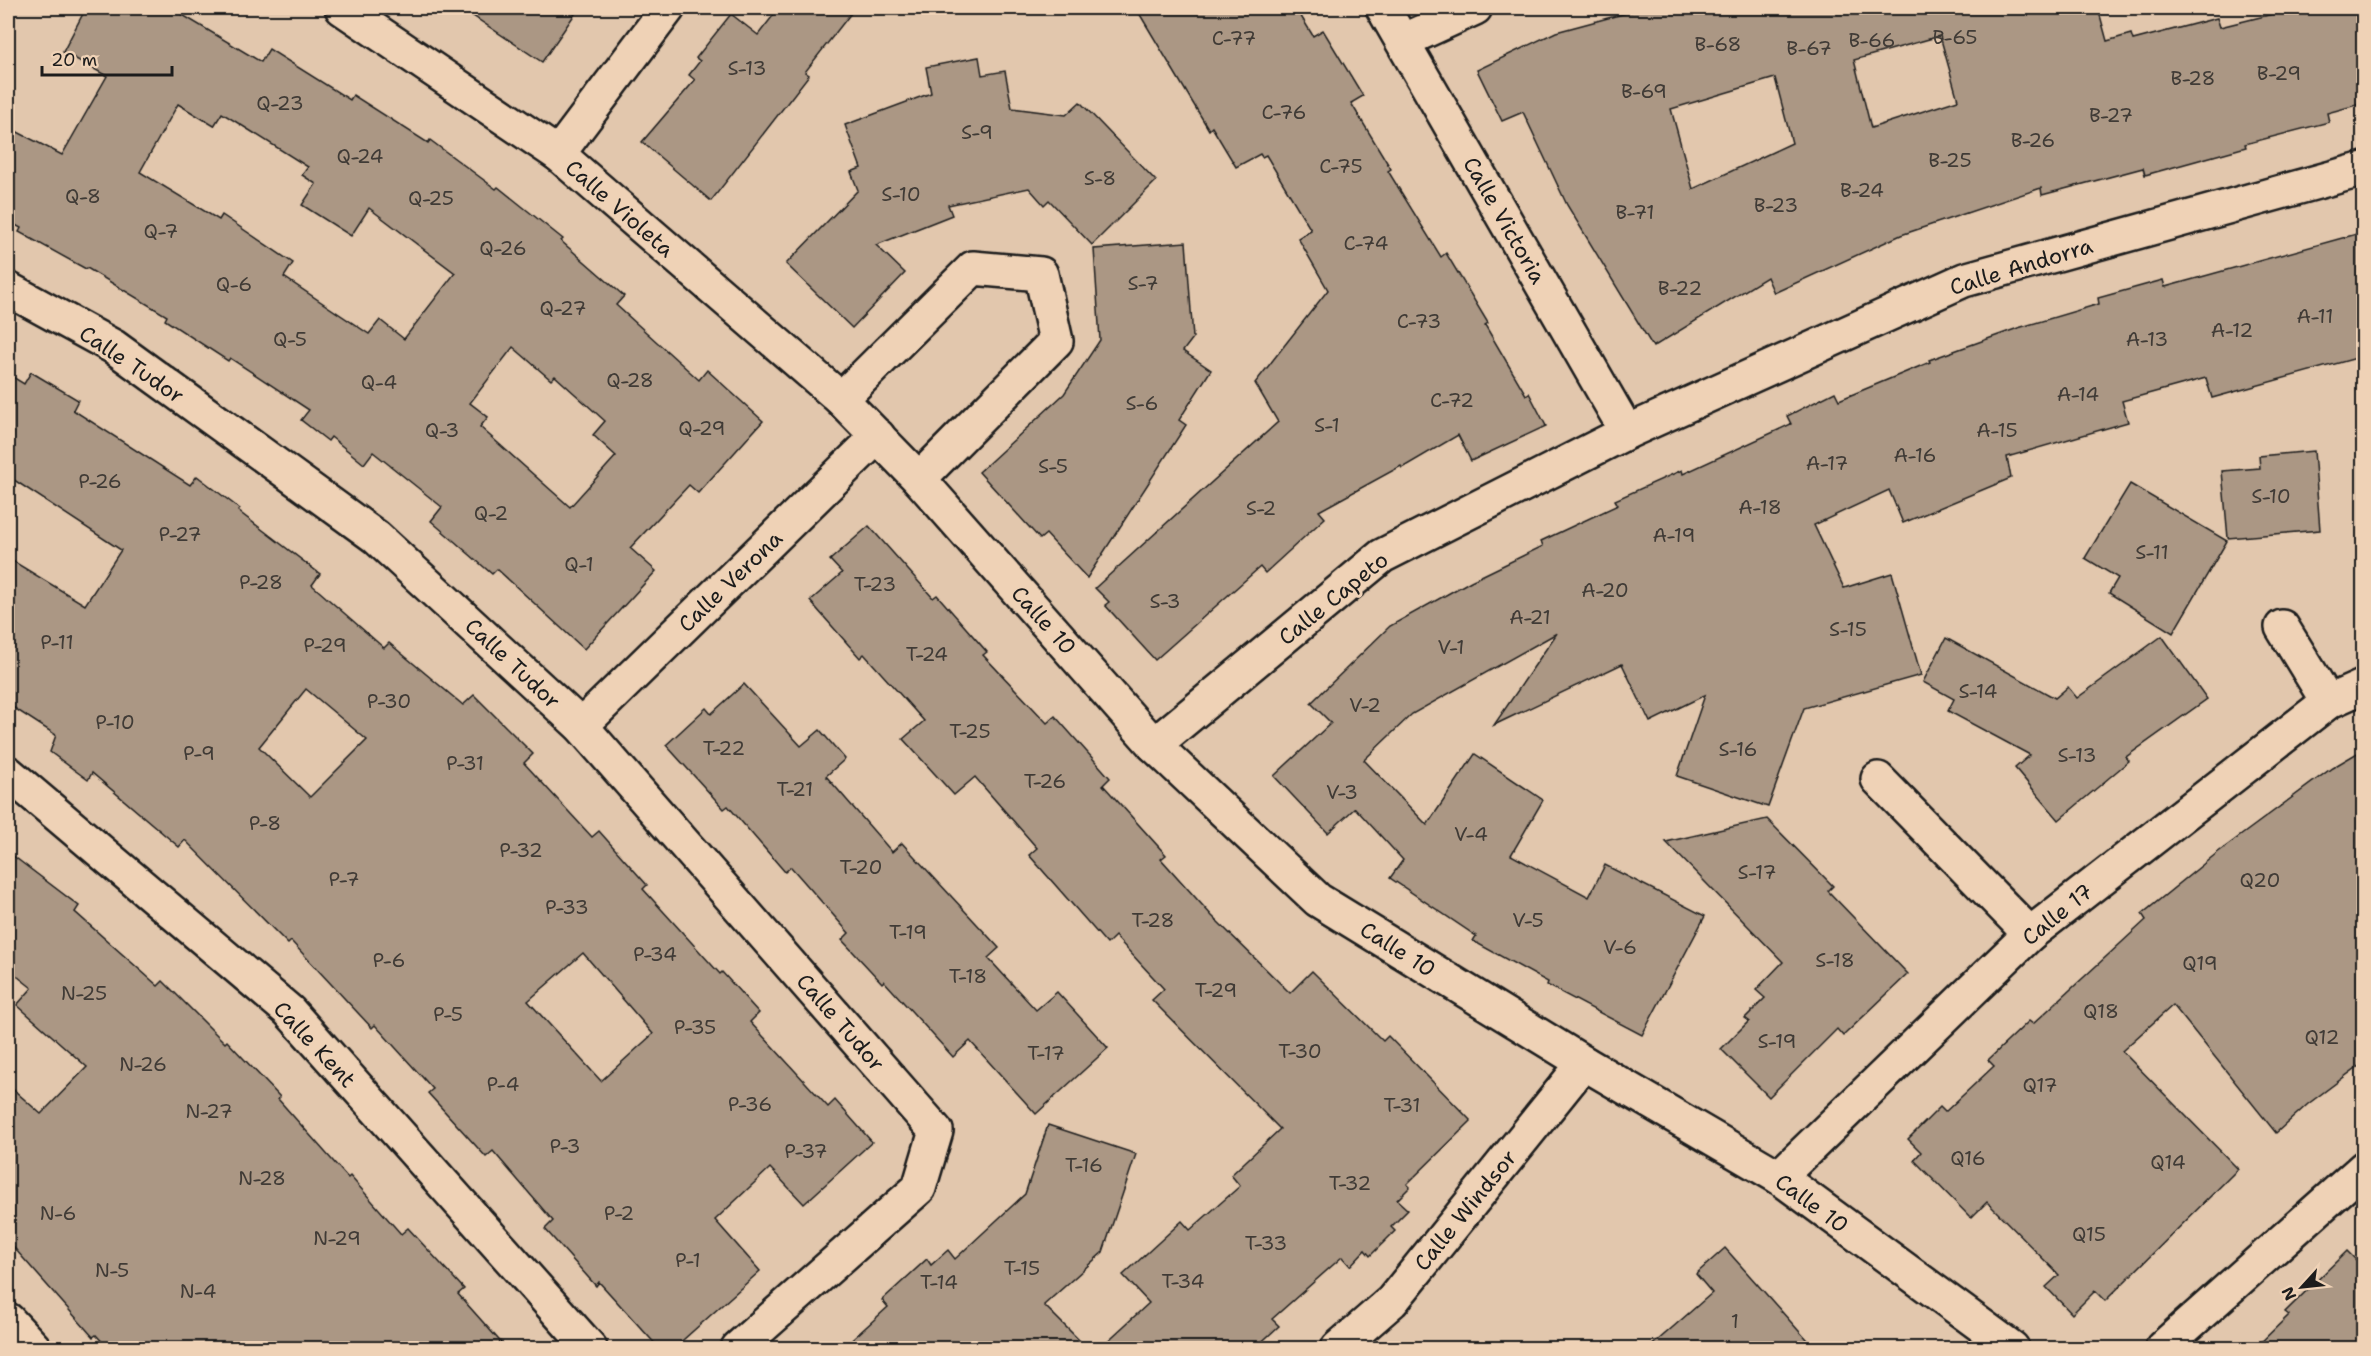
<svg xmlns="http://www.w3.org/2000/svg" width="2371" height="1356" font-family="'Shantell Sans',sans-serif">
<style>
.building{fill:#ab9784;stroke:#1c1c1c;stroke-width:1.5;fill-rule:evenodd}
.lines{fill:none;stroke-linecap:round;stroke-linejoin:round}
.street-casing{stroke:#1c1c1c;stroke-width:38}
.street{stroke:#efd2b6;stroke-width:33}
.labels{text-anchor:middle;stroke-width:6;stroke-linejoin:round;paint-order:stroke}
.number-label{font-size:20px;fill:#403b36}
.street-label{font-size:22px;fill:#1c1c1c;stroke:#efd2b6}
</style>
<rect width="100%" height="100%" fill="#e2c7ad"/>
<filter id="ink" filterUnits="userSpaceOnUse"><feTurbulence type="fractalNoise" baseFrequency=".0167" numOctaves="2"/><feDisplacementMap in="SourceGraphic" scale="12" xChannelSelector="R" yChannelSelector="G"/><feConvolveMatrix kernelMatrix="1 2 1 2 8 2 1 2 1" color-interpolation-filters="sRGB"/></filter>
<g filter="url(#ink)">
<g class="building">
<path d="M 86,8 L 171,8 L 261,62 L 269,49 L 350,100 L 353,95 L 428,143 L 430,140 L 496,189 L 498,187 L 563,239 L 561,241 L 624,296 L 616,305 L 699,380 L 707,370 L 763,421 L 698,493 L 689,485 L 630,548 L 656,571 L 584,649 L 497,569 L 492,574 L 431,521 L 442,507 L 373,452 L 364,464 L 331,437 L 328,441 L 301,420 L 309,410 L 230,358 L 228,361 L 165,320 L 167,316 L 87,268 L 86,269 L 19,232 L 21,228 L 8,221 L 8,127 L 62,155 L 107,76 L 63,52 ZM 178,104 L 214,126 L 222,113 L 308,167 L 302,175 L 316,184 L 302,205 L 351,236 L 369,208 L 455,273 L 404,339 L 380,320 L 369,334 L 284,277 L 293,263 L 222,215 L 219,220 L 140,172 ZM 513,347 L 551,380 L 555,376 L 605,421 L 593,435 L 616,456 L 570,507 L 480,427 L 488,417 L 470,403 Z"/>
<polygon points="461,8 579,8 542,62"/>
<polygon points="779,8 855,8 805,72 809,75 711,201 642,142 695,80 689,75 700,61 696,58 731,14 758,35"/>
<polygon points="1136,8 1296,8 1313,36 1323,30 1363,96 1351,103 1391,169 1388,171 1441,257 1446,253 1488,323 1485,325 1526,395 1529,393 1546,426 1471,461 1458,435 1402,468 1401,466 1319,511 1325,518 1265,573 1260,567 1155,660 1105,605 1109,602 1095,588 1278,422 1255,383 1328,290 1298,238 1311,230 1266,155 1262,157 1260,154 1236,167 1212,127 1209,130"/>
<path d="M 1645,8 L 2098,8 L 2107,41 L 2131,34 L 2133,40 L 2217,18 L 2220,27 L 2297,8 L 2364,8 L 2364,103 L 2327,113 L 2329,122 L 2245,144 L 2246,147 L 2145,175 L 2143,168 L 2042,195 L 2041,188 L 1901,235 L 1774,293 L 1767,277 L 1653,347 L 1567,205 L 1523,112 L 1502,121 L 1477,70 L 1556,32 ZM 1940,36 L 1958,100 L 1871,128 L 1854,60 ZM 1775,78 L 1792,143 L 1693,189 L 1671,109 Z"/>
<polygon points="979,57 982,75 1005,71 1012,108 1066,115 1080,102 1156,181 1092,245 1049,200 1044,205 1029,188 948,205 952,215 876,245 905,273 852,328 786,264 858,190 851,172 861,168 845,125 931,93 926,67"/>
<polygon points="2364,232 2364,356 2212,398 2206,378 2122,401 2128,422 2007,457 2011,478 1903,523 1889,490 1814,525 1844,588 1892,573 1921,675 1804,708 1768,807 1677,776 1705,695 1650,722 1622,664 1494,725 1557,633 1412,714 1364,760 1427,825 1475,754 1543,800 1511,855 1589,897 1605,865 1705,916 1642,1035 1547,985 1548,982 1473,941 1476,936 1390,878 1403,860 1355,808 1328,833 1274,776 1331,723 1311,703 1390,626 1471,581 1543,546 1541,541 1618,505 1615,500 1682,470 1683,474 1791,424 1787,416 1835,392 1839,400 1930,362 1929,360 2018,328 2099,304 2098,298 2163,280 2165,287"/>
<polygon points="1186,242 1193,338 1183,351 1211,370 1179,420 1186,425 1087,578 1046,534 1040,539 979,472 1064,394 1100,340 1094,249"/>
<path d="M 31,372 L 78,400 L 73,410 L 190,485 L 197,476 L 240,509 L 238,511 L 320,574 L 312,585 L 384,648 L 389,643 L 463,705 L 474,695 L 533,754 L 524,763 L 592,837 L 599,831 L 647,885 L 643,889 L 720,974 L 722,972 L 759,1013 L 750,1022 L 828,1107 L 835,1100 L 872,1142 L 804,1204 L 770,1168 L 715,1220 L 760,1271 L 674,1348 L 659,1348 L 599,1282 L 596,1286 L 545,1229 L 553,1221 L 493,1151 L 486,1157 L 428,1093 L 433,1089 L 375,1025 L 372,1028 L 291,941 L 288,944 L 185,840 L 179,847 L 92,773 L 88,780 L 50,752 L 56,735 L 8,704 L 8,558 L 85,605 L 121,550 L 8,476 L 8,374 L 24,384 ZM 306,689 L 367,740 L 310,797 L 259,747 ZM 583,953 L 653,1034 L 601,1081 L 528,1001 Z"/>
<polygon points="2314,451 2320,530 2228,538 2222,471 2260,468 2259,456"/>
<polygon points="2130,484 2227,541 2173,633 2109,593 2118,578 2085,558"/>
<polygon points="869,526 933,598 937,595 987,652 983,655 1047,723 1055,716 1110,778 1103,785 1166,855 1161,859 1212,916 1290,993 1312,971 1383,1041 1388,1036 1471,1121 1407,1184 1410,1187 1397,1200 1408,1210 1391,1227 1395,1231 1370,1256 1365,1250 1350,1266 1342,1257 1272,1319 1279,1326 1255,1348 1100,1348 1149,1303 1123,1275 1182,1221 1190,1230 1240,1186 1231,1175 1280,1129 1152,1000 1164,989 1115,936 1107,944 1029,855 1037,848 975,777 954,795 903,739 924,721 864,654 860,658 810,601 842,573 830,560"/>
<polygon points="2162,636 2207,699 2126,757 2129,761 2059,820 2015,768 2030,755 1948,711 1954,699 1923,682 1946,638 2055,698 2068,687 2077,698"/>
<polygon points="744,684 801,746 820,730 845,759 826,776 892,852 902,843 999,948 988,958 1036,1010 1057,992 1108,1048 1036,1114 970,1041 953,1057 884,981 882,983 842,940 849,933 791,867 785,872 728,806 724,809 666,745 706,708 711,714"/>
<polygon points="2364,749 2364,1062 2308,1104 2276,1133 2173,1005 2122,1051 2238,1169 2105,1301 2095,1291 2072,1314 2046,1287 2059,1275 1987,1202 1971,1218 1914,1160 1921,1152 1908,1139 1940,1107 1945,1112 1994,1066 1988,1060 2029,1021 2033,1024 2146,920 2142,914 2217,853 2332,768"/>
<polygon points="1767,819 1833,886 1828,891 1908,974 1843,1036 1837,1029 1769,1097 1721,1049 1749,1021 1745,1018 1765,998 1756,990 1783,962 1666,842"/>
<polygon points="8,852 79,906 75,912 158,986 163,981 225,1043 227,1041 280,1097 278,1099 348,1178 350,1176 401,1234 408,1228 464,1289 458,1294 506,1348 108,1348 96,1335 93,1337 8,1241 8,1085 41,1114 87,1067 17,1005 32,988 8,969"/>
<polygon points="1048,1125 1136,1154 1103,1252 1044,1305 1087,1348 843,1348 888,1307 882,1300 927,1259 931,1265 948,1250 955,1259 1025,1194"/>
<polygon points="1725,1248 1814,1348 1649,1348 1712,1293 1696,1274"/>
<polygon points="2347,1251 2364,1268 2364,1348 2255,1348 2289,1315 2285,1312"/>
</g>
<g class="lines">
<g class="street-casing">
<g id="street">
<polyline points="342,8 558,154 841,399 919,479 1154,745 1318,900 1584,1063 1779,1177 2012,1348"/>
<polyline points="1383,8 1627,432"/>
<polyline points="1403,41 1475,8"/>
<polyline points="558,154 668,8"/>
<polyline points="8,289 114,347 376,537 581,726 936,1131 919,1188 738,1348"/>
<polyline points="841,399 973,268 1041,274 1056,341 919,479"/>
<polyline points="2282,627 2328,702"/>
<polyline points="581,726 878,436"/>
<polyline points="1154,745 1382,556 1627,432 1964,280 2364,169"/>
<polyline points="8,773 289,1011 590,1348"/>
<polyline points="1878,779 2030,934"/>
<polyline points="1779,1177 2030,934 2328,702 2364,686"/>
<polyline points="8,1320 34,1348"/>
<polyline points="1338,1348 1392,1301 1584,1063"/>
<polyline points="2162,1348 2364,1168"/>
</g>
</g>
<use href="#street" class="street"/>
</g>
</g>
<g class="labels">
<g class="number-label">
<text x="1955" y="44">B-65</text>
<text x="1234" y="45">C-77</text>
<text x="1872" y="47">B-66</text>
<text x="1718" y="51">B-68</text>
<text x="1809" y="55">B-67</text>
<text x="747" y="75">S-13</text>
<text x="2279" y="80">B-29</text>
<text x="2193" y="85">B-28</text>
<text x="1644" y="98">B-69</text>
<text x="280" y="110">Q-23</text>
<text x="1284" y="119">C-76</text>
<text x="2111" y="122">B-27</text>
<text x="977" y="139">S-9</text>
<text x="2033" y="147">B-26</text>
<text x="360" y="163">Q-24</text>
<text x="1950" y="167">B-25</text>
<text x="1341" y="173">C-75</text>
<text x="1100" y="185">S-8</text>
<text x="1862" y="197">B-24</text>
<text x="901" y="201">S-10</text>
<text x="83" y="203">Q-8</text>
<text x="431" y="205">Q-25</text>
<text x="1776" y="212">B-23</text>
<text x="1635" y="219">B-71</text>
<text x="161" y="238">Q-7</text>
<text x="1366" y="250">C-74</text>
<text x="503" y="255">Q-26</text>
<text x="1143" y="290">S-7</text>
<text x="234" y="291">Q-6</text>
<text x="1680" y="295">B-22</text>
<text x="563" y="315">Q-27</text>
<text x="2315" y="323">A-11</text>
<text x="1419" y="328">C-73</text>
<text x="2232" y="337">A-12</text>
<text x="290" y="346">Q-5</text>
<text x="2147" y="346">A-13</text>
<text x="630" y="387">Q-28</text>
<text x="379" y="389">Q-4</text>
<text x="2078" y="401">A-14</text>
<text x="1452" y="407">C-72</text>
<text x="1142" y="410">S-6</text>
<text x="1327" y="432">S-1</text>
<text x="702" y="435">Q-29</text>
<text x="442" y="437">Q-3</text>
<text x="1997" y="437">A-15</text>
<text x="1915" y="462">A-16</text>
<text x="1827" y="470">A-17</text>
<text x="1053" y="473">S-5</text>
<text x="100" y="488">P-26</text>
<text x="2271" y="503">S-10</text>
<text x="1760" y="514">A-18</text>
<text x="1261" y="515">S-2</text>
<text x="491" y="520">Q-2</text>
<text x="180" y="541">P-27</text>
<text x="1674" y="542">A-19</text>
<text x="2152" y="559">S-11</text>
<text x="579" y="571">Q-1</text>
<text x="261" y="589">P-28</text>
<text x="875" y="591">T-23</text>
<text x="1605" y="597">A-20</text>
<text x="1165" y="608">S-3</text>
<text x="1530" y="624">A-21</text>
<text x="1848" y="636">S-15</text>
<text x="57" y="649">P-11</text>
<text x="325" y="652">P-29</text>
<text x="1451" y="654">V-1</text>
<text x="927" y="661">T-24</text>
<text x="1978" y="698">S-14</text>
<text x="389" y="708">P-30</text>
<text x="1365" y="712">V-2</text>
<text x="115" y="729">P-10</text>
<text x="970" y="738">T-25</text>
<text x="724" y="755">T-22</text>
<text x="1738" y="756">S-16</text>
<text x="199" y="760">P-9</text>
<text x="2077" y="762">S-13</text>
<text x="465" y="770">P-31</text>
<text x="1045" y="788">T-26</text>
<text x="795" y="796">T-21</text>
<text x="1342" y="799">V-3</text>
<text x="265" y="830">P-8</text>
<text x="1471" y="841">V-4</text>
<text x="521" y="857">P-32</text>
<text x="861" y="874">T-20</text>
<text x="1757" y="879">S-17</text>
<text x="344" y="886">P-7</text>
<text x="2260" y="887">Q20</text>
<text x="567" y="914">P-33</text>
<text x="1153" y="927">T-28</text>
<text x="1528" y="927">V-5</text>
<text x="908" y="939">T-19</text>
<text x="1620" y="954">V-6</text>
<text x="655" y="961">P-34</text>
<text x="389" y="967">P-6</text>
<text x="1835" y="967">S-18</text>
<text x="2200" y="970">Q19</text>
<text x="968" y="983">T-18</text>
<text x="1216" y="997">T-29</text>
<text x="84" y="1000">N-25</text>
<text x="2101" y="1018">Q18</text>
<text x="448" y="1021">P-5</text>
<text x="695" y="1034">P-35</text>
<text x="2322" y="1044">Q12</text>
<text x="1777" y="1048">S-19</text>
<text x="1300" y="1058">T-30</text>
<text x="1046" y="1060">T-17</text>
<text x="143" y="1071">N-26</text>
<text x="503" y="1091">P-4</text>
<text x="2040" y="1092">Q17</text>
<text x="750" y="1111">P-36</text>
<text x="1402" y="1112">T-31</text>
<text x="209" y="1118">N-27</text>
<text x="565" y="1153">P-3</text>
<text x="806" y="1158">P-37</text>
<text x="1968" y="1165">Q16</text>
<text x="2168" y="1169">Q14</text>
<text x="1084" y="1172">T-16</text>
<text x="262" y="1185">N-28</text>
<text x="1350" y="1190">T-32</text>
<text x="58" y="1220">N-6</text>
<text x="619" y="1220">P-2</text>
<text x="2089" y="1241">Q15</text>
<text x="337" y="1245">N-29</text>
<text x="1266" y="1250">T-33</text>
<text x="688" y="1267">P-1</text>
<text x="1022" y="1275">T-15</text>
<text x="112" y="1277">N-5</text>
<text x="1183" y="1288">T-34</text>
<text x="939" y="1289">T-14</text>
<text x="198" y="1298">N-4</text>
<text x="1735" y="1328">1</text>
</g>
<g class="street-label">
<text transform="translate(620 208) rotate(41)" y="8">Calle Violeta</text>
<text transform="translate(1505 220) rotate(60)" y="8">Calle Victoria</text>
<text transform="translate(2021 266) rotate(-17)" y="8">Calle Andorra</text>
<text transform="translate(132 364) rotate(34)" y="8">Calle Tudor</text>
<text transform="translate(730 581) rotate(-44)" y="8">Calle Verona</text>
<text transform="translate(1333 598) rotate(-39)" y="8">Calle Capeto</text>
<text transform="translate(1044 620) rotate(48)" y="8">Calle 10</text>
<text transform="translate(513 663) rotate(43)" y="8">Calle Tudor</text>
<text transform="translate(2057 914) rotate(-39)" y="8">Calle 17</text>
<text transform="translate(1398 949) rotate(32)" y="8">Calle 10</text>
<text transform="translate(841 1022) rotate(49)" y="8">Calle Tudor</text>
<text transform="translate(315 1044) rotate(47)" y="8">Calle Kent</text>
<text transform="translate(1812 1203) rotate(36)" y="8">Calle 10</text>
<text transform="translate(1465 1210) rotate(-51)" y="8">Calle Windsor</text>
</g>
</g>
<rect width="2371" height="1356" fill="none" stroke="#efd2b6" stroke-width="30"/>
<rect x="15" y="15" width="2341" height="1326" fill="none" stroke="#1c1c1c" stroke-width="2" filter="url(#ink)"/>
<g transform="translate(2302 1287) rotate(243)" stroke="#efd2b6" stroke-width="4.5" paint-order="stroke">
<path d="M0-4.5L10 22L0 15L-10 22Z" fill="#1c1c1c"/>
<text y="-9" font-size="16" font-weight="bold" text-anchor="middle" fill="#1c1c1c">N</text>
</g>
<path d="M42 66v9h130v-9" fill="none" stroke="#1c1c1c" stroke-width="3"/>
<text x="51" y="66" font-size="18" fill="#1c1c1c" stroke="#efd2b6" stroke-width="4.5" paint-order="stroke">20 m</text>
</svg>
